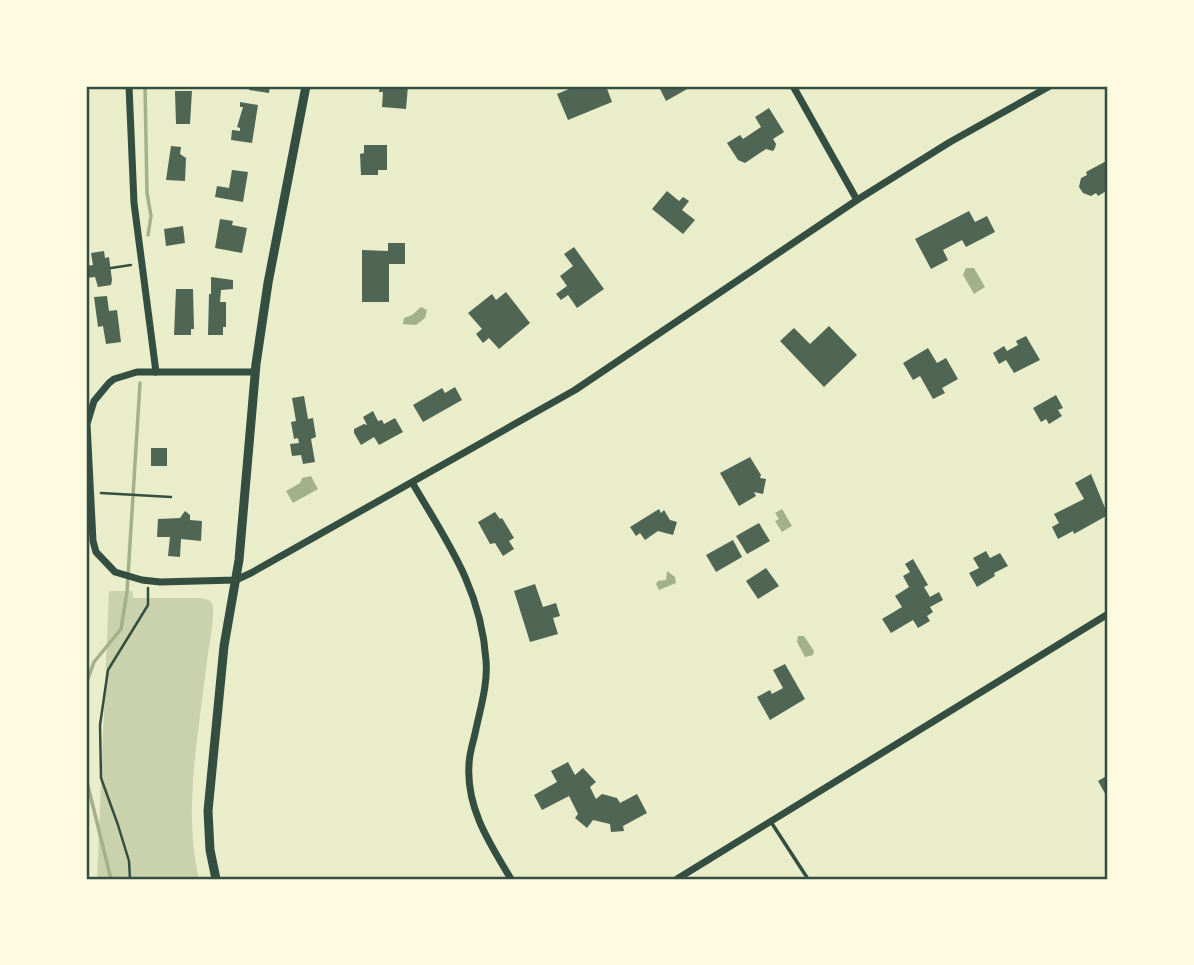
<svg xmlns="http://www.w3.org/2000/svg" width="1194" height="965" font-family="Rubik,sans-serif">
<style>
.green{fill:#cad2ad}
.water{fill:#a3b18a}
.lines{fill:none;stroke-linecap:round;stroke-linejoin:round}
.stream{stroke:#a3b18a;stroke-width:3.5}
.building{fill:#4f6655}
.path{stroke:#344e41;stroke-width:2.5}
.service{stroke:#344e41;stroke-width:3.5}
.minor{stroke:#344e41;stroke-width:7}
.tertiary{stroke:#344e41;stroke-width:9}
.neatline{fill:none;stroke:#344e41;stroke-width:2.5}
</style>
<rect width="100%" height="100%" fill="#e9edc9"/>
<path class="green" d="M 109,591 L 132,591 L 133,598 L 201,598 L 209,600 L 213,605 C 214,626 208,649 206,669 C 198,738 183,811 199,879 L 97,879 Z"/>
<g class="water">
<polygon points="966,268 974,268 985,287 974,294 963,275"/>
<polygon points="421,307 427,310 425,318 416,325 403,324 404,318 412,315"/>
<polygon points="311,476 318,489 293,503 286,491 300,483 302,478"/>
<polygon points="782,509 792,526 782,532 775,521 779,519 775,513"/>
<polygon points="667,571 675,577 676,583 659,590 656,584 658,581 666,580"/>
<polygon points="798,636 804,636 814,651 813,655 805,657 797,642"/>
</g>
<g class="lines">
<g class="stream">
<polyline points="145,86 147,193 151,216 148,235"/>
<polyline points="86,684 94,662 121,629 127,592 140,383"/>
<polyline points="86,778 111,879"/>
</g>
</g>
<g class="building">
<polygon points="249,86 270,86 269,93 249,90"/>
<polygon points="380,86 408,86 406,109 382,107 383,92 379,92"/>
<polygon points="576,86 606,86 612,102 568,120 557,94"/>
<polygon points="661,86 688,86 689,88 666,101 659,87"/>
<polygon points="175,91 192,91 190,124 176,124"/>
<polygon points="240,102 258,105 252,143 231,140 232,130 240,131 240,128 237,127 243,107 240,107"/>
<polygon points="769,108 784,132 773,139 776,144 775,148 773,151 766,149 745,163 738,160 727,143 740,135 743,139 761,127 755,117"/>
<polygon points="364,145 387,145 387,170 378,170 378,175 361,175 360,154 364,153"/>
<polygon points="171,146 181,147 180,154 186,158 185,181 166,180"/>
<polygon points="1108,160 1108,190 1098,196 1096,193 1091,196 1083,193 1079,187 1081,178 1087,175 1086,172"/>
<polygon points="232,170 248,172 243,202 215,197 217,186 229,188"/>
<polygon points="667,191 679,201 683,197 689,201 682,210 695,220 683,234 652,209"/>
<polygon points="969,211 975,222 987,216 995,232 966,247 962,240 943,250 948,260 931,269 915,239"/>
<polygon points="220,219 233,221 232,225 247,228 242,253 215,248"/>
<polygon points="183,226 185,243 166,246 164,229"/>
<polygon points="388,243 405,243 405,264 389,264 389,302 362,302 362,250 388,251"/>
<polygon points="574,247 604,289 577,308 568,295 561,300 556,294 567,286 560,276 573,266 564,254"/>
<polygon points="104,251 105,258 109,257 112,280 111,285 98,287 95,277 86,278 86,266 93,265 91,253"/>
<polygon points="211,277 233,280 233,289 221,290 220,302 226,302 226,327 223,327 223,335 208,335 209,294 211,294"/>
<polygon points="176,289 193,289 194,329 191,329 191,335 174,335"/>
<polygon points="506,292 530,323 499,349 489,338 483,343 476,334 482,329 468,313 492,294 496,300"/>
<polygon points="107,296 109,311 117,310 121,342 106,344 103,326 98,327 94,297"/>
<polygon points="829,326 857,355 824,387 780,341 794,328 810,344"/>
<polygon points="1026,336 1040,360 1014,373 1006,360 999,364 993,353 1004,346 1007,351 1018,345 1016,341"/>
<polygon points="928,348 937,363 946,358 958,379 942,388 945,393 933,399 920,376 913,380 903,363"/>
<polygon points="455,387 462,400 423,422 413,405 442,388 445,393"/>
<polygon points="1056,395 1063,408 1058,410 1062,416 1049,424 1046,419 1041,422 1033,408"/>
<polygon points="304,396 308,419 313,418 316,437 311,439 315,462 303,464 301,455 292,456 290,444 299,443 298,438 294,439 291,422 296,421 292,398"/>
<polygon points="373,411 378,421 382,420 384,424 395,418 403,432 379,445 374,437 361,445 354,433 354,429 364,424 367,425 363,417"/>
<rect x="151" y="448" width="16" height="18"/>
<polygon points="750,457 761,475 760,478 766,479 763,494 754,492 756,496 739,506 720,473"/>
<polygon points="1091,474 1108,515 1074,534 1073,531 1058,539 1052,527 1059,523 1054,514 1084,499 1075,483"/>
<polygon points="659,509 661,513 664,510 670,520 677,522 673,535 658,531 645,540 640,533 636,536 630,527"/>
<polygon points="185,511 190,515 190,520 202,521 201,541 181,539 180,557 168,556 170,537 157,537 158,519 180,518"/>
<polygon points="495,512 500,519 502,518 514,538 509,541 514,549 503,556 495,543 490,544 478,522"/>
<polygon points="759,523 770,541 747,554 736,536"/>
<polygon points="733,540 742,557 716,572 706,555"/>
<polygon points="986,551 990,558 1000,553 1008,566 994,573 995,576 977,587 969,573 979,568 973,558"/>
<polygon points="913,559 928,585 924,587 930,597 939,592 943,600 930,607 933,612 927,616 930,621 918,628 913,620 891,633 882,619 902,607 895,596 909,587 903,576 910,572 905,564"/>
<polygon points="766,568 779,586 758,599 746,581"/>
<polygon points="535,584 543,607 556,603 560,616 553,618 558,634 530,642 514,591"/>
<polygon points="785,664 805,699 770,720 757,697 770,690 772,694 783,688 773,670"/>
<polygon points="568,762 575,775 583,768 596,782 590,787 596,799 602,794 617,798 620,803 637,794 647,813 623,826 624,831 611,832 610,824 593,820 587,828 575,818 578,814 569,796 542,810 534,795 557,782 551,771"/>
<polygon points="1108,775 1108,799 1098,781"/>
</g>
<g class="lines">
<g class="path">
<polyline points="111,268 131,265"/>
<polyline points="101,493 171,497"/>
<polyline points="130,879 129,861 118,825 101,778 100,725 108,670 148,605 148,588"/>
</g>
<polyline class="service" points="771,822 808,879"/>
<g class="minor">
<polyline points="129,86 134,203 156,372"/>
<polyline points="793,86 857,200"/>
<polyline points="255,372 137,372 114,379 109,383 94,401 87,424 93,541 96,552 115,572 142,580 160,582 236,580 251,573 575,390 857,200 950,142 1050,86"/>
<path d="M 413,484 C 448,543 481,589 486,660 C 488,683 481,706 476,729 C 474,740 469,753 469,765 C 466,808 490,844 511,879"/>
<polyline points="677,879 1108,614"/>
</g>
<polyline class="tertiary" points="216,879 210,850 208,811 224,646 239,560 256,364 268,283 306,86"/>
</g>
<rect width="1194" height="965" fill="none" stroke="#fefae0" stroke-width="175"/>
<rect x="88" y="88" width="1018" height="790" class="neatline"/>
</svg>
